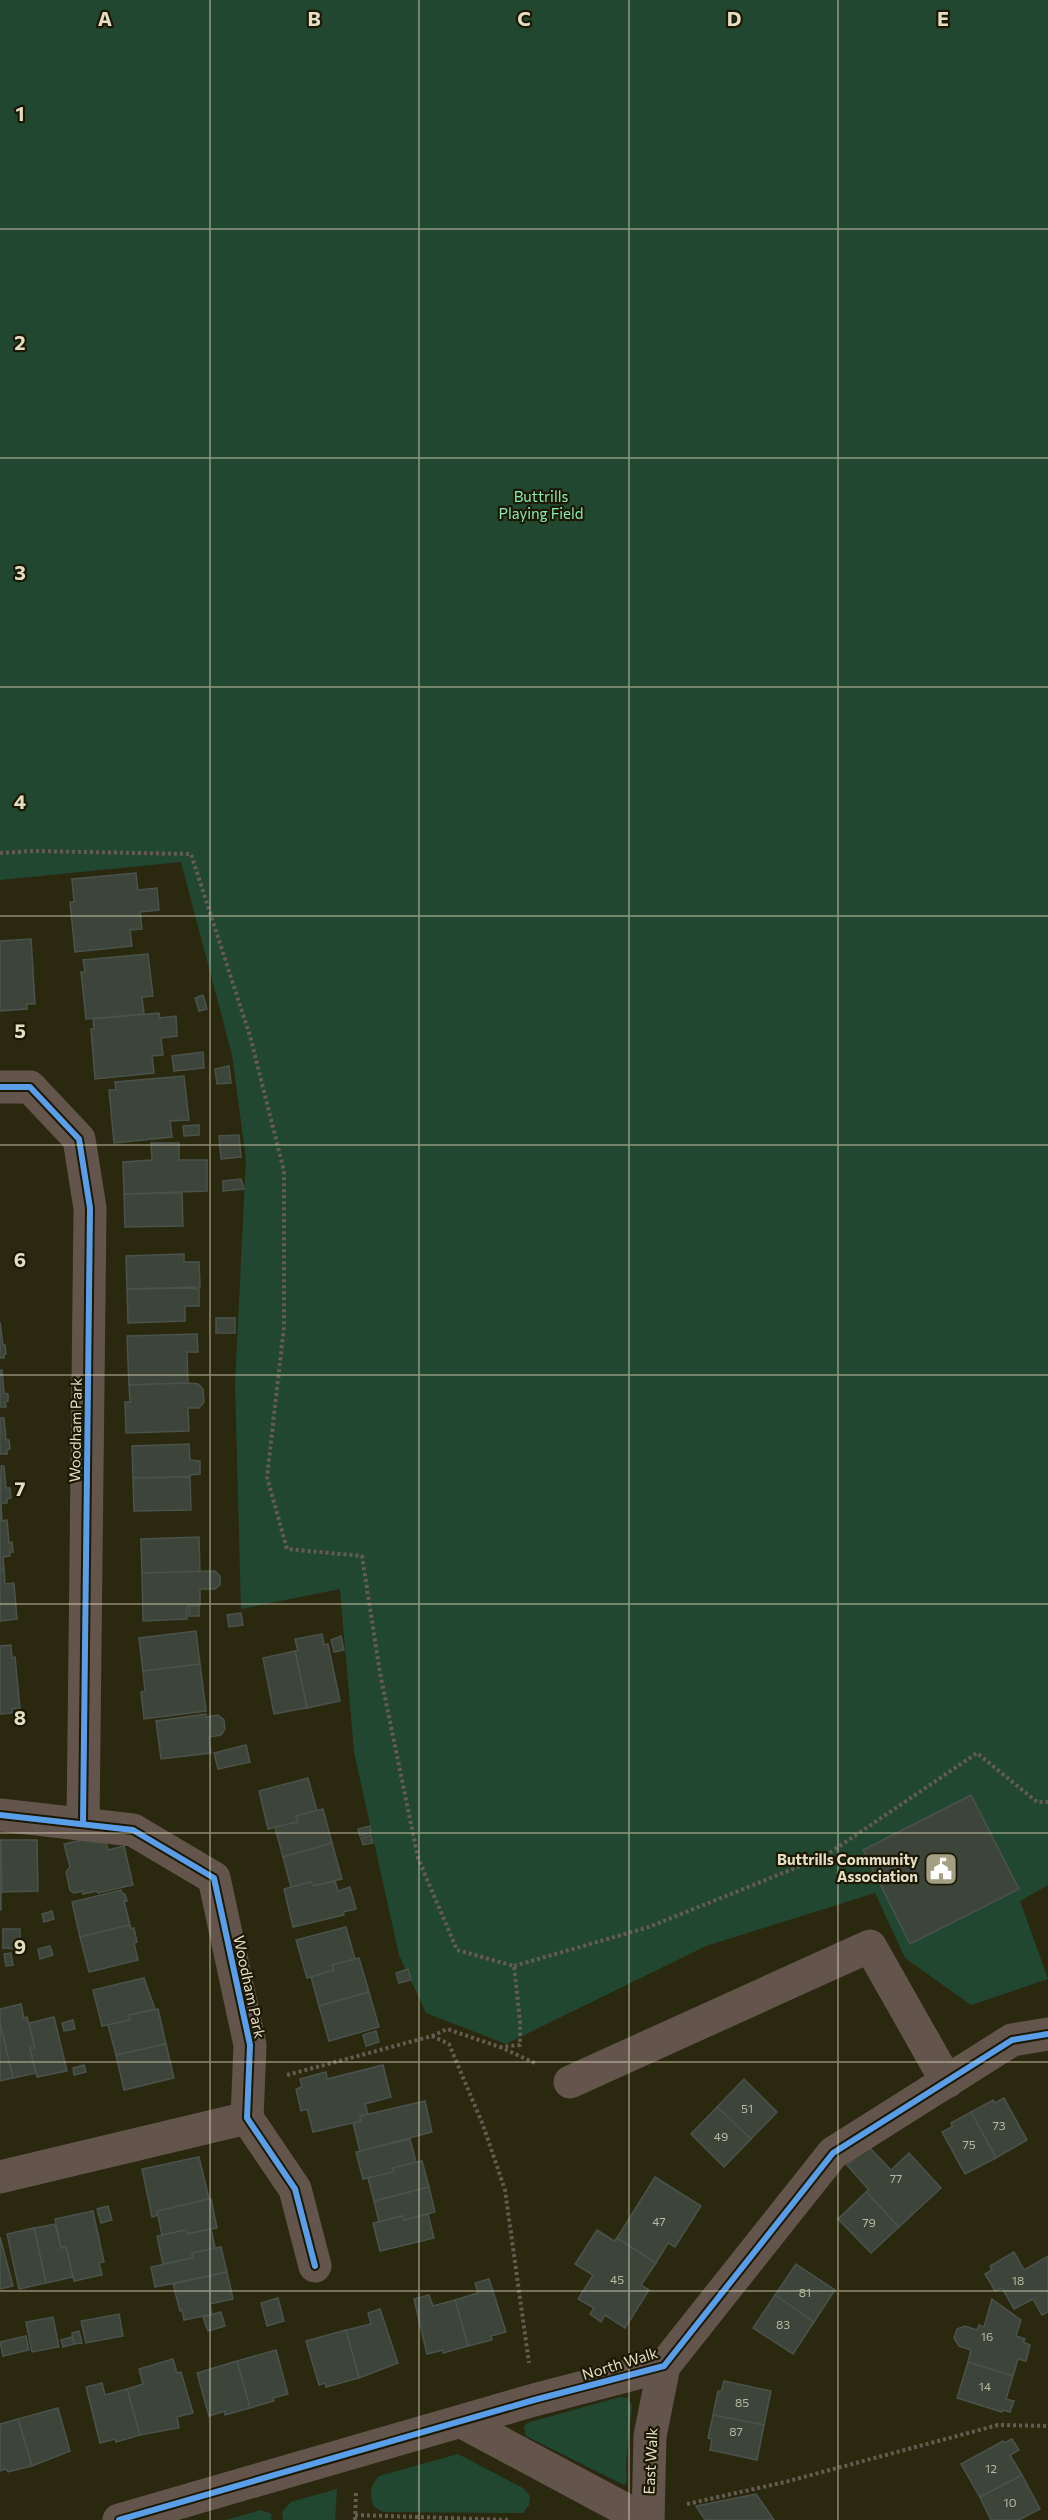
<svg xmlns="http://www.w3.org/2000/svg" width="1048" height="2520" font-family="Commissioner,sans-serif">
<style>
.green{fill:#224731}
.building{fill:#3d453b;stroke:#49534b;stroke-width:1.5}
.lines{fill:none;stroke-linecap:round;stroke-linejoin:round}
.path{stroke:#655c51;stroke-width:4;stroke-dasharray:3 3;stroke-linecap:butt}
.minor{stroke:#64554c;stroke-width:33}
.cycleway-casing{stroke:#1c1803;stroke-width:10}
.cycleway{stroke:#5a9eea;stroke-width:6}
.grid{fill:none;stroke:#e4dfc3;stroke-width:1.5;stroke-opacity:0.55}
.labels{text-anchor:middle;stroke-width:4.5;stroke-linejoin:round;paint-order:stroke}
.number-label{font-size:12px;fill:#bab8a1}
.park-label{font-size:15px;fill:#85ebb5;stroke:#1c1803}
.street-label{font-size:15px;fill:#e4dfc3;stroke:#1c1803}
.poi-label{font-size:15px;font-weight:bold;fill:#e4dfc3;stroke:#1c1803;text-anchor:end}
.grid-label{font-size:20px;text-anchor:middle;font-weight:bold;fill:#e4dfc3;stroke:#1c1803;stroke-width:4.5;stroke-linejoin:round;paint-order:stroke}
</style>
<rect width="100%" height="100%" fill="#2b2810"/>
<g class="green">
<polygon points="0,0 1048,0 1048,1885 1020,1901 1048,1979 971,2005 905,1958 875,1893 706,1946 506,2044 426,2013 399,1955 354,1752 340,1589 241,1609 235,1384 246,1159 232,1055 181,862 0,880"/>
<polygon points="620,2397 628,2398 632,2405 626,2464 627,2482 624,2485 526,2436 524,2427 527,2423"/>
<path d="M 458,2454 L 523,2488 L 530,2496 L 529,2505 L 523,2513 L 383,2512 L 374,2507 C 369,2494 370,2486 379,2476 Z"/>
<polygon points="337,2489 335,2520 283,2520 282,2512 291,2502"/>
<polygon points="261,2510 272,2514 271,2520 226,2520"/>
</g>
<g class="building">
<polygon points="136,873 138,890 157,888 159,910 140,912 142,929 130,930 132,946 75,952 70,902 74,902 72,879"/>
<polygon points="31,939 35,1004 27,1004 27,1009 0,1011 0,941"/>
<polygon points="148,954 153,996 142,997 144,1014 86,1019 81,972 85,972 83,960"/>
<polygon points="203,995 207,1009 199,1011 195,998"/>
<polygon points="159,1013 160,1018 176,1016 177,1036 161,1038 163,1055 152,1056 154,1073 95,1079 91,1029 94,1029 93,1019"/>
<polygon points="203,1052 204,1068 174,1071 172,1056"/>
<polygon points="229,1066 231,1083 217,1084 215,1069"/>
<polygon points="184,1076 189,1120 170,1121 172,1137 114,1143 109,1090 116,1090 115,1082"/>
<polygon points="199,1125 199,1135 184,1136 183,1126"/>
<polygon points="239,1135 241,1157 221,1159 219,1136"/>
<polygon points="151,1143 179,1143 179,1160 207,1160 207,1191 124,1194 123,1162 152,1160"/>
<polygon points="241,1179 244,1189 223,1191 223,1181"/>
<polygon points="182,1193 183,1226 125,1227 124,1194"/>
<polygon points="184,1254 184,1262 199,1262 200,1287 127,1289 126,1256"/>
<polygon points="184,1288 199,1289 199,1306 185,1306 185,1321 128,1323 127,1289"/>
<rect x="216" y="1318" width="19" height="15"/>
<polygon points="0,1322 3,1345 5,1345 6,1354 4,1354 4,1358 0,1358"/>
<polygon points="197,1334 198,1352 187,1352 188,1383 129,1385 127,1336"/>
<polygon points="0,1370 2,1370 4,1393 8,1394 8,1401 5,1402 6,1407 0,1407"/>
<polygon points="188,1383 198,1384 203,1389 204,1402 199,1408 188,1408 189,1431 126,1433 125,1402 130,1402 129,1385"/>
<polygon points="0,1418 4,1418 6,1440 9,1440 10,1449 7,1450 7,1454 0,1454"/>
<polygon points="189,1444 190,1460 200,1461 200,1474 190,1475 190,1477 133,1478 132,1446"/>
<polygon points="1,1466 4,1466 6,1488 10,1488 11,1498 7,1499 7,1503 1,1503 2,1521 0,1521"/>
<polygon points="190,1477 191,1510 134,1511 133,1478"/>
<polygon points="7,1520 9,1543 12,1542 13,1552 10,1552 10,1556 3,1557 4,1569 0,1570 0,1521"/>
<polygon points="199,1537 200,1572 142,1573 141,1539"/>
<polygon points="4,1569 5,1584 14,1583 17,1619 0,1621 0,1570"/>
<polygon points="215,1571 220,1576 220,1585 215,1589 200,1589 200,1605 187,1606 187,1619 143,1621 142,1573"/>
<rect x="189" y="1606" width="10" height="10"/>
<polygon points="241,1613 243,1625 229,1627 227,1615"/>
<polygon points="196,1631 200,1664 143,1671 139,1638"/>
<polygon points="322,1634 324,1645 328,1644 340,1701 307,1708 295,1651 298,1651 295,1639"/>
<polygon points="341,1636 344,1650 334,1652 331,1640"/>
<polygon points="11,1645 12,1658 15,1657 20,1708 12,1709 12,1713 0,1714 0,1646"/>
<polygon points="295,1651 307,1708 274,1714 263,1658"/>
<polygon points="200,1664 206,1711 144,1719 141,1692 145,1691 143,1671"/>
<polygon points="206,1714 206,1717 218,1715 224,1720 225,1729 221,1735 209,1737 211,1753 161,1759 156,1721"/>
<polygon points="246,1745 250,1762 218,1769 214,1753"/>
<polygon points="308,1778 317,1811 296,1816 298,1822 268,1829 259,1791"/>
<polygon points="971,1795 1019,1889 910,1944 863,1850"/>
<polygon points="323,1809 332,1843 283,1857 275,1827 298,1822 296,1816"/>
<polygon points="370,1826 371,1833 360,1836 358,1829"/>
<polygon points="104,1835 108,1850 124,1846 133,1885 98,1893 97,1891 83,1894 83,1891 74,1893 70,1890 66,1872 70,1867 64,1844"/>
<polygon points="371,1835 373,1843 363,1845 361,1838"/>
<rect x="0" y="1840" width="1" height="70"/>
<polygon points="1,1840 37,1840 38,1891 2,1892"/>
<polygon points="332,1843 342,1879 313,1886 311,1882 291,1887 283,1857"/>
<polygon points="335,1881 338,1891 350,1887 356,1909 343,1912 344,1915 293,1927 284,1889 311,1882 313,1886"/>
<polygon points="121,1890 123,1894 125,1894 127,1901 124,1901 130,1925 80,1937 72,1902"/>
<polygon points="52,1911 54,1919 44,1922 42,1914"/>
<polygon points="130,1925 131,1929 134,1928 137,1942 134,1943 138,1960 89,1972 80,1937"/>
<polygon points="346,1927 355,1959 332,1965 334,1970 307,1978 296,1940"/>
<polygon points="3,1929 20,1929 20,1949 3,1948"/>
<polygon points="50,1946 53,1955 40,1959 38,1949"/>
<polygon points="11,1953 13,1965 6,1966 4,1954"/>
<polygon points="359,1958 369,1992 319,2006 311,1977 334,1970 332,1965"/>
<polygon points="408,1969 411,1980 399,1983 396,1973"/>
<polygon points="144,1978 155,2009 129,2015 130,2020 102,2026 93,1990"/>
<polygon points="369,1992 379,2027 329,2041 319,2006"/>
<polygon points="21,2004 24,2018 27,2017 35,2048 30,2048 36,2073 13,2078 0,2023 0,2009"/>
<polygon points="158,2009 166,2044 116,2055 108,2025 130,2020 129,2015"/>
<polygon points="54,2017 67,2071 37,2077 30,2048 35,2048 29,2023"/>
<polygon points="73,2020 75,2029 64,2031 62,2023"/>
<polygon points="0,2023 13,2078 0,2081"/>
<polygon points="376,2031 379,2042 366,2046 363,2035"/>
<polygon points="166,2044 174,2078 124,2090 116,2055"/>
<polygon points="84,2065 86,2072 74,2075 73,2068"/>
<polygon points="383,2065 391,2097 365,2104 368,2114 360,2116 361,2121 313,2132 307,2109 301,2111 296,2089 302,2087 300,2079 326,2072 327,2079"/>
<polygon points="744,2079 777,2112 751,2139 717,2107"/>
<polygon points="1004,2098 1027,2140 996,2158 971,2112 993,2100 995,2103"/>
<polygon points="425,2101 432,2132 360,2151 353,2123 361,2121 360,2116"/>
<polygon points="717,2107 751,2139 724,2167 691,2134"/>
<polygon points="971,2112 996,2158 965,2174 942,2132 952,2127 951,2123"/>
<polygon points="410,2139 416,2162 393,2168 394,2172 363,2179 356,2152"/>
<polygon points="868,2146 891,2170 909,2153 941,2188 899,2227 866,2192 869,2190 847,2165"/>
<polygon points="199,2157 209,2199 157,2211 158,2215 152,2217 142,2169"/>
<polygon points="422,2161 429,2187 374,2201 368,2178 394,2172 393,2168"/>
<polygon points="655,2177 701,2206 675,2247 668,2243 656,2263 617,2238"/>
<polygon points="429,2187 435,2212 404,2220 403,2216 379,2222 374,2201"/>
<polygon points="866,2192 899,2227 871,2253 838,2219"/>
<polygon points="209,2199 211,2199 217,2228 187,2234 186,2230 162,2235 157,2211"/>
<polygon points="108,2206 112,2220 101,2223 97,2209"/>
<polygon points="93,2211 104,2262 99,2263 102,2275 74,2281 66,2247 61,2248 55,2219"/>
<polygon points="428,2214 434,2238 380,2251 373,2223 403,2216 404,2220"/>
<polygon points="55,2224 61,2248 66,2247 73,2277 46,2283 34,2228"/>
<polygon points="34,2228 46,2283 19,2289 7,2234"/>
<polygon points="211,2229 215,2248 192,2253 193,2258 163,2264 157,2236 186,2230 187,2234"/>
<polygon points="597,2230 614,2241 617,2238 656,2263 641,2285 649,2290 625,2328 605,2315 601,2322 590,2314 594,2308 578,2299 593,2275 575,2264"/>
<polygon points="0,2237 13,2286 0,2289"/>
<polygon points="221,2247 227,2272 155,2287 151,2267 193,2258 192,2253"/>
<polygon points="1014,2252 1024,2270 1048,2256 1048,2312 1042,2315 1033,2299 1014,2309 1002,2288 995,2291 985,2274 992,2270 990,2266"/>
<polygon points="796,2264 835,2290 814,2322 775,2295"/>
<polygon points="227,2272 233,2299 210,2304 212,2314 184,2320 182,2310 180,2311 173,2284"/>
<polygon points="489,2279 506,2332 491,2336 492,2340 468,2346 455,2300 478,2293 475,2283"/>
<polygon points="429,2295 433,2306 455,2300 468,2346 443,2353 443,2350 427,2354 414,2299"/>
<polygon points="775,2295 814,2322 793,2354 753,2328"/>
<polygon points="278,2298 284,2321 267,2326 261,2303"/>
<polygon points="992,2299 1021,2320 1016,2336 1025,2339 1023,2342 1030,2345 1026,2361 1018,2359 1013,2376 968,2362 971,2350 959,2346 954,2338 957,2329 965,2326 977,2330 979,2325 984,2327"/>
<polygon points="380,2309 398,2363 359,2378 346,2330 371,2324 368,2313"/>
<polygon points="221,2312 225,2326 208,2331 203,2317"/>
<polygon points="119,2314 123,2336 86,2343 81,2321"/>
<polygon points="53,2317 59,2347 32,2352 26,2322"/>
<polygon points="346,2330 359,2378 326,2387 325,2383 319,2385 306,2341"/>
<polygon points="79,2331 82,2343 74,2344 72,2333"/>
<polygon points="26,2336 29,2350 3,2356 0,2342"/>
<polygon points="72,2337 74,2344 63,2347 61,2340"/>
<polygon points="276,2350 288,2394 273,2398 274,2401 250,2408 237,2361"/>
<polygon points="173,2359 177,2373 181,2372 193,2413 177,2417 179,2428 140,2435 127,2389 143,2384 139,2369"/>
<polygon points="237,2361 250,2408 225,2415 225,2411 209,2416 197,2373"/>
<polygon points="968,2362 1013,2376 1006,2399 1014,2401 1010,2412 1003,2410 1002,2412 957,2398"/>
<polygon points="724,2381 771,2391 764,2425 713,2415 718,2391 721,2392"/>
<polygon points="102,2383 105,2395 127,2389 140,2435 116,2442 115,2439 100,2443 86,2387"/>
<polygon points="58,2408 70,2451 32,2466 18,2419"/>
<polygon points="713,2415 764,2425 757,2460 710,2450 712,2439 708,2438"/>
<polygon points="18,2419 32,2466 8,2472 6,2469 0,2471 0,2424"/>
<polygon points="1012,2439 1019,2450 1010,2455 1022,2475 980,2497 961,2464 1003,2441 1004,2443"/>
<polygon points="1022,2475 1040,2509 1019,2520 991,2520 980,2497"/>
<polygon points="756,2494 774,2520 705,2520 696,2506"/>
</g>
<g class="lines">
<g class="path">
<polyline points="0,853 33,851 191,854 250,1036 284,1171 284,1327 267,1477 287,1549 362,1556 380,1673 418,1858 457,1950 514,1966 520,2021 520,2045 500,2047"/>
<polyline points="514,1966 649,1927 825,1856 977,1753 1037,1802 1048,1802"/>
<polyline points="432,2036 449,2044 483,2125 505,2190 529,2363"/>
<polyline points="287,2075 432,2036 447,2029 500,2047 537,2064"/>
<polyline points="687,2504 785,2482 998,2425 1048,2426"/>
<polyline points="355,2515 511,2520"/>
<polyline points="355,2520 356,2491"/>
</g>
<g class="minor">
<polyline points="0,1087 30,1087 79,1139 90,1208 83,1824"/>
<polyline points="0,1815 133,1830 214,1878 250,2045 247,2118 295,2189 315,2266"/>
<polyline points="570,2082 870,1946 947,2082"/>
<polyline points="0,2177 247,2118"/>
<polyline points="462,2422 645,2520"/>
<polyline points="119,2520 534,2400 664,2366 833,2153 1012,2040 1048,2034"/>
<polyline points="648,2520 650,2436 664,2366"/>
</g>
<g class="cycleway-casing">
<g id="cycleway">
<polyline points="0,1087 30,1087 79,1139 90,1208 83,1824"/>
<polyline points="0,1815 133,1830 214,1878 250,2045 247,2118 295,2189 315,2266"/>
<polyline points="119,2520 534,2400 664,2366 833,2153 1012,2040 1048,2034"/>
</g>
</g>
<use href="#cycleway" class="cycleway"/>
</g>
<path class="grid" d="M 210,0 L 210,2520M 419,0 L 419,2520M 629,0 L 629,2520M 838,0 L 838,2520M 0,229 L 1048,229M 0,458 L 1048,458M 0,687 L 1048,687M 0,916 L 1048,916M 0,1145 L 1048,1145M 0,1375 L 1048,1375M 0,1604 L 1048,1604M 0,1833 L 1048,1833M 0,2062 L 1048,2062M 0,2291 L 1048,2291"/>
<defs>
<g id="civic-square" transform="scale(1.725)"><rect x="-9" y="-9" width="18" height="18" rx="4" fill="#a39f84" stroke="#1c1803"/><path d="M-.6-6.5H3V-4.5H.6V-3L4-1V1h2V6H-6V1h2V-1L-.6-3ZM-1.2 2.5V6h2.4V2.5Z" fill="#fff"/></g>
</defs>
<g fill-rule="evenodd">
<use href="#civic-square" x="941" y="1869"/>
</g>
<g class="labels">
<g class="number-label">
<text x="747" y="2113">51</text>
<text x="999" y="2130">73</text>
<text x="721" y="2141">49</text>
<text x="969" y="2149">75</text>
<text x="896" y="2183">77</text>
<text x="659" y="2226">47</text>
<text x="869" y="2227">79</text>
<text x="617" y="2284">45</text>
<text x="1018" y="2285">18</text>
<text x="805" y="2297">81</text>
<text x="783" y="2329">83</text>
<text x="987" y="2341">16</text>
<text x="985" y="2391">14</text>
<text x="742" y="2407">85</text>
<text x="736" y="2436">87</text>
<text x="991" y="2473">12</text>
<text x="1010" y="2507">10</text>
</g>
<g class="park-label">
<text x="541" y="502">Buttrills<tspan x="541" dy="17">Playing Field</tspan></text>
</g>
<g class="street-label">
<text transform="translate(76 1430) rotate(-89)" y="5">Woodham Park</text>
<text transform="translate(249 1987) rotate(78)" y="5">Woodham Park</text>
<text transform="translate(620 2364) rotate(-17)" y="5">North Walk</text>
<text transform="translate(651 2461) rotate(-87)" y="5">East Walk</text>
</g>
<g class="poi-label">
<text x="918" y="1865">Buttrills Community<tspan x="918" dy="17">Association</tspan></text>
</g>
</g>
<g class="grid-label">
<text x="105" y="26">A</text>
<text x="314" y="26">B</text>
<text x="524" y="26">C</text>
<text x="734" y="26">D</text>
<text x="943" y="26">E</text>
<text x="20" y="121">1</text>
<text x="20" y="350">2</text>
<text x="20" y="580">3</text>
<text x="20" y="809">4</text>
<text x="20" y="1038">5</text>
<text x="20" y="1267">6</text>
<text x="20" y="1496">7</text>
<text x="20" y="1725">8</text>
<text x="20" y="1954">9</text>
</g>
</svg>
